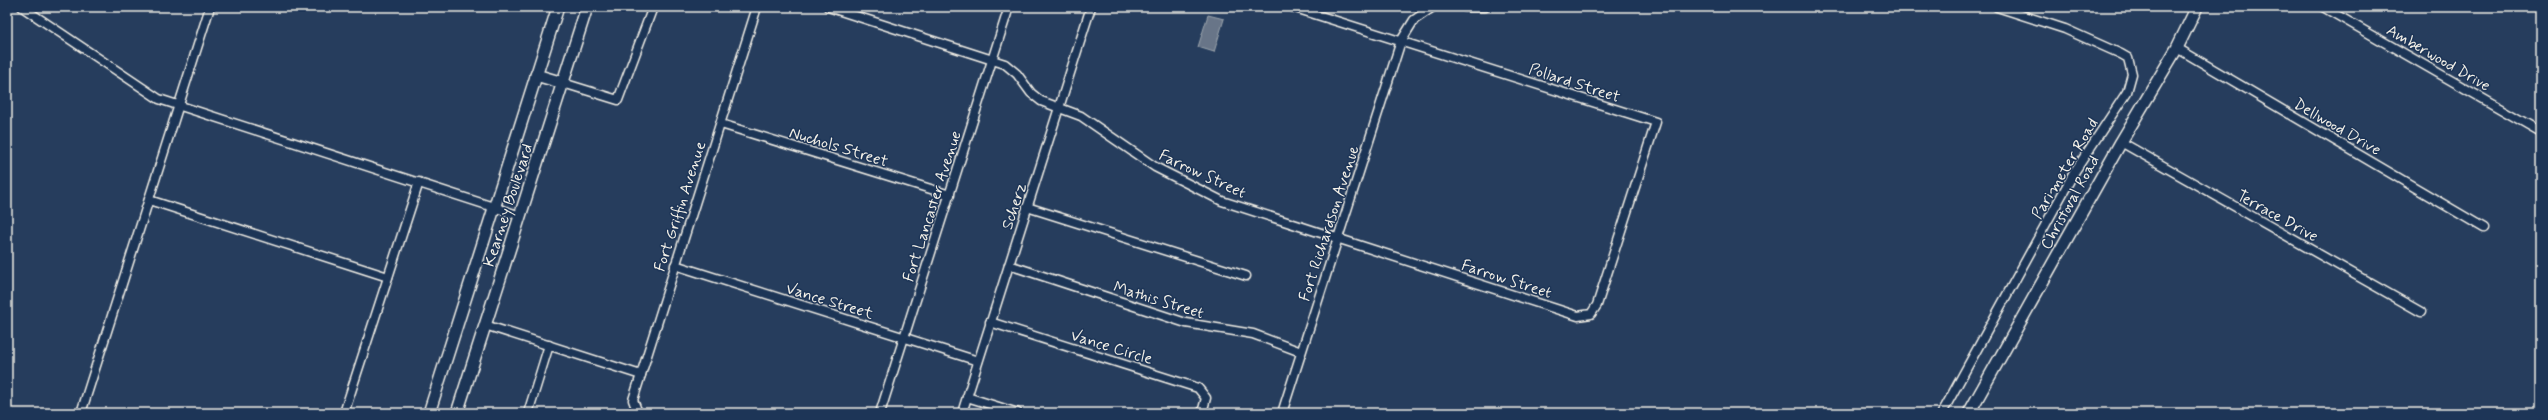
<svg xmlns="http://www.w3.org/2000/svg" width="2548" height="420" font-family="Mynerve,sans-serif">
<style>
.water{fill:#677588;stroke:#9fa7ae}
.lines{fill:none;stroke-linecap:round;stroke-linejoin:round}
.street-casing{stroke:#f4f1e8;stroke-width:11}
.secondary-casing{stroke:#f4f1e8;stroke-width:14}
.street{stroke:#1d3557;stroke-width:8}
.secondary{stroke:#1d3557;stroke-width:11}
.labels{text-anchor:middle;stroke-width:3;stroke-linejoin:round;paint-order:stroke}
.street-label{font-size:16px;fill:#f4f1e8;stroke:#1d3557}
</style>
<rect width="100%" height="100%" fill="#263d5d"/>
<filter id="ink" filterUnits="userSpaceOnUse"><feTurbulence type="fractalNoise" baseFrequency=".025" numOctaves="2"/><feDisplacementMap in="SourceGraphic" scale="8" xChannelSelector="R" yChannelSelector="G"/><feConvolveMatrix kernelMatrix="1 2 1 2 8 2 1 2 1" color-interpolation-filters="sRGB"/></filter>
<g filter="url(#ink)">
<polygon class="water" points="1208,15 1224,19 1214,52 1198,47"/>
<g class="lines">
<g class="street-casing">
<g id="street">
<polyline points="22,7 159,99 521,216"/>
<polyline points="828,7 1005,64 1017,74 1031,93 1041,101 1081,116 1155,167 1222,201 1578,316 1591,314 1597,305 1656,122 1292,7"/>
<polyline points="1465,7 1485,7"/>
<polyline points="2323,7 2541,132"/>
<polyline points="2177,48 2484,228"/>
<polyline points="563,83 618,100 653,7"/>
<polyline points="721,124 950,195"/>
<polyline points="2121,142 2421,312"/>
<polyline points="149,200 388,277"/>
<polyline points="1027,207 1246,276"/>
<polyline points="675,265 978,361"/>
<polyline points="1009,265 1186,323 1253,334 1301,352"/>
<polyline points="990,322 1198,388 1206,398 1202,413"/>
<polyline points="485,325 641,375"/>
<polyline points="967,397 1018,413"/>
<polyline points="81,413 210,7"/>
<polyline points="344,413 419,182"/>
<polyline points="528,413 549,345"/>
<polyline points="638,413 633,400 757,7"/>
<polyline points="880,413 1009,7"/>
<polyline points="962,413 1091,7"/>
<polyline points="1282,413 1401,41 1414,20 1433,7"/>
<polyline points="1942,413 2075,171 2127,92 2132,74 2128,58 2121,54 2065,29 1997,7"/>
</g>
</g>
<g class="secondary-casing">
<g id="secondary">
<polyline points="536,75 563,83"/>
<polyline points="429,413 558,7"/>
<polyline points="457,413 587,7"/>
<polyline points="1969,413 2121,142 2177,48 2197,7"/>
</g>
</g>
<use href="#street" class="street"/>
<use href="#secondary" class="secondary"/>
</g>
</g>
<g class="labels">
<g class="street-label">
<text transform="translate(2439 57) rotate(30)" y="6">Amberwood Drive</text>
<text transform="translate(1575 82) rotate(18)" y="6">Pollard Street</text>
<text transform="translate(2338 126) rotate(30)" y="6">Dellwood Drive</text>
<text transform="translate(839 146) rotate(17)" y="6">Nuchols Street</text>
<text transform="translate(2064 168) rotate(-59)" y="6">Parimeter Road</text>
<text transform="translate(1203 173) rotate(25)" y="6">Farrow Street</text>
<text transform="translate(2069 202) rotate(-61)" y="6">Christoval Road</text>
<text transform="translate(507 205) rotate(-72)" y="6">Kearney Boulevard</text>
<text transform="translate(679 206) rotate(-72)" y="6">Fort Griffin Avenue</text>
<text transform="translate(931 206) rotate(-72)" y="6">Fort Lancaster Avenue</text>
<text transform="translate(1013 206) rotate(-72)" y="6">Scherz</text>
<text transform="translate(2278 215) rotate(29)" y="6">Terrace Drive</text>
<text transform="translate(1328 223) rotate(-72)" y="6">Fort Richardson Avenue</text>
<text transform="translate(1507 278) rotate(18)" y="6">Farrow Street</text>
<text transform="translate(1159 299) rotate(17)" y="6">Mathis Street</text>
<text transform="translate(830 300) rotate(17)" y="6">Vance Street</text>
<text transform="translate(1112 346) rotate(17)" y="6">Vance Circle</text>
</g>
</g>
<rect width="2548" height="420" fill="none" stroke="#1d3557" stroke-width="24"/>
<rect x="12" y="12" width="2524" height="396" fill="none" stroke="#f4f1e8" stroke-width="1.5" filter="url(#ink)"/>
</svg>
